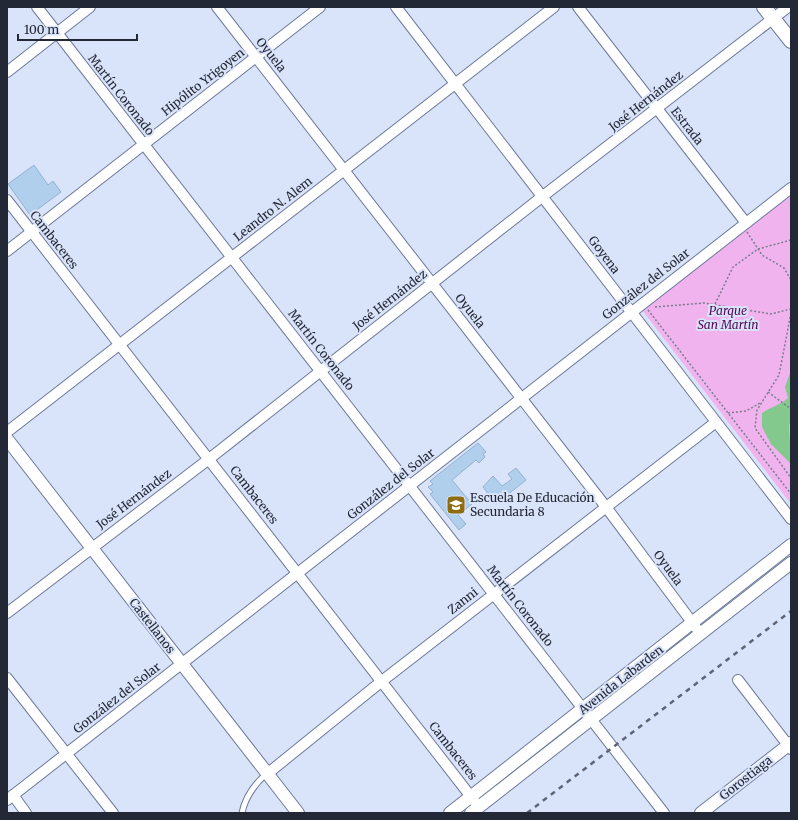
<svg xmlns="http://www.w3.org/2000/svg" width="798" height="820" font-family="Merriweather,serif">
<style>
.green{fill:#f0b3ee}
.water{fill:#83c88c}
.building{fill:#afcfed;stroke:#94b2cf}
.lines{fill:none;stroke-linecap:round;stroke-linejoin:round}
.service-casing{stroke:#6d7a9b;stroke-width:7}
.minor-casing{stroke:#6d7a9b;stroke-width:12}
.tertiary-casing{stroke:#6d7a9b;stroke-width:14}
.secondary-casing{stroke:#6d7a9b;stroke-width:16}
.path{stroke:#767d8f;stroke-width:1.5;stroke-dasharray:2 2;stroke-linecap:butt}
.service{stroke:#fff;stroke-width:5}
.minor{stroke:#fff;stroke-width:10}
.tertiary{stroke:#fff;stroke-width:12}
.secondary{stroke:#fff;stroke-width:14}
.rail{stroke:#5e6475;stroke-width:2.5;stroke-dasharray:5 5;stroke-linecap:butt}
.labels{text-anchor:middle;stroke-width:4;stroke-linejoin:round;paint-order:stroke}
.street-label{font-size:12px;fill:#232836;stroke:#d9e3f9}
.park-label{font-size:12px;font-style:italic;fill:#550856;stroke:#d9e3f9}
.poi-label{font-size:12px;fill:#232836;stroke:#d9e3f9;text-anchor:start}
</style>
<rect width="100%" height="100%" fill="#d9e3f9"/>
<polygon class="green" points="791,190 791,504 639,306"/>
<path class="water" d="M 791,370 L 791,422 L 789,425 L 791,464 L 771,444 L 762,427 L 762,413 C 771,407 780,405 788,398 L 785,387 Z"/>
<g class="building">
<polygon points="34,165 48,185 53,181 61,192 30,215 8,184"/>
<polygon points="478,443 486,452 483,454 485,457 479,463 476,460 452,480 472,504 458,515 466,524 459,530 430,494 433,492 428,487 433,484 430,481"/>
<polygon points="516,468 526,480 496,504 483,487 493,476 502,486 512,479 508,474"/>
</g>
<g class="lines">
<g class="service-casing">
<path id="service" d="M 242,813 C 245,798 255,784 266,774"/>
</g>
<g class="minor-casing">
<g id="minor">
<polyline points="37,7 664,813"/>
<polyline points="217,7 606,507 700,633"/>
<polyline points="396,7 791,519"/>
<polyline points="578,7 746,223"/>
<polyline points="7,72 90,7"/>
<polyline points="7,200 479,807"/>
<polyline points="7,251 320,7"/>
<polyline points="7,432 554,7"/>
<polyline points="7,613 209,459 543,196 788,7"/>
<polyline points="7,678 113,813"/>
<polyline points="738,680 791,749"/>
<polyline points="267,774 382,681 716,422"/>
<polyline points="13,795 26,813"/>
<polyline points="7,800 791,188"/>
</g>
</g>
<g class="tertiary-casing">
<g id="tertiary">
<polyline points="7,439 298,813"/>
<polyline points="450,813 791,545"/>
<polyline points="471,813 791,563"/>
<polyline points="701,813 791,743"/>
</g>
</g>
<g class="secondary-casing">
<polyline id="secondary" points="764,7 791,41"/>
</g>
<g class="path">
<polyline points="747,232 762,255 784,268 791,280"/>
<polyline points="715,304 733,267 758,249 791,240"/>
<polyline points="655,307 704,303 771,314 791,309"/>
<polyline points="648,310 791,494"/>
<polyline points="791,313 779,375 757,410 755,428 791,478"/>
<polyline points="768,392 791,409"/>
<polyline points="728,413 746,411 760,403"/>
</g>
<use href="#service" class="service"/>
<use href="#minor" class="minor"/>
<use href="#tertiary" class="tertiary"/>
<use href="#secondary" class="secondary"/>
<polyline class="rail" points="527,813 791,611"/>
</g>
<defs>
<g id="school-square" transform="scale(1)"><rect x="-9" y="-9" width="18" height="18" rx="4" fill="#8d6d10" stroke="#d9e3f9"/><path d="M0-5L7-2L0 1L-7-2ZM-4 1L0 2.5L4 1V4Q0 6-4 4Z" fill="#fff"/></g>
</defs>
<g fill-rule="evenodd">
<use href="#school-square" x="456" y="505"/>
</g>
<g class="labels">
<g class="street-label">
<text transform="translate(271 55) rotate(52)" y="4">Oyuela</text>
<text transform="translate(203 82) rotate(-38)" y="4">Hipólito Yrigoyen</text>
<text transform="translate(121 95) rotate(52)" y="4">Martín Coronado</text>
<text transform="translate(646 101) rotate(-38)" y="4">José Hernández</text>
<text transform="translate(687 126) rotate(52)" y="4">Estrada</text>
<text transform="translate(273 209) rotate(-38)" y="4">Leandro N. Alem</text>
<text transform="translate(54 240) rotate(52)" y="4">Cambaceres</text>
<text transform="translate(604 255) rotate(53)" y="4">Goyena</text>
<text transform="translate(646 284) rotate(-38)" y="4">González del Solar</text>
<text transform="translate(390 300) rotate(-38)" y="4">José Hernández</text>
<text transform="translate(470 311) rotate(52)" y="4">Oyuela</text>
<text transform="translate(321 350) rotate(52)" y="4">Martín Coronado</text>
<text transform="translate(391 484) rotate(-38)" y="4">González del Solar</text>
<text transform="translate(254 495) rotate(52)" y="4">Cambaceres</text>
<text transform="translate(134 499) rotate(-37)" y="4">José Hernández</text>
<text transform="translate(668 568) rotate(54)" y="4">Oyuela</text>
<text transform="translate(463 601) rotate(-38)" y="4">Zanni</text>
<text transform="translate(520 606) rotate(52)" y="4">Martín Coronado</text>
<text transform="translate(152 626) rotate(52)" y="4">Castellanos</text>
<text transform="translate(621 680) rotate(-38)" y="4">Avenida Labarden</text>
<text transform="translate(117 698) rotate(-38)" y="4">González del Solar</text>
<text transform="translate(453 751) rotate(52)" y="4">Cambaceres</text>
<text transform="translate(746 778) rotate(-38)" y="4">Gorostiaga</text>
</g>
<g class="park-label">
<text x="728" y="315">Parque<tspan x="728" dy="14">San Martín</tspan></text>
</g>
<g class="poi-label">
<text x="470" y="502">Escuela De Educación<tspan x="470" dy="14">Secundaria 8</tspan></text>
</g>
</g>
<rect width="798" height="820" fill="none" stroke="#232836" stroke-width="16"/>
<path d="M18 34v6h119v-6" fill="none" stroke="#232836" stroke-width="2"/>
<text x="24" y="34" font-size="12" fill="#232836" stroke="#d9e3f9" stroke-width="3" paint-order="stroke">100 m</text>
</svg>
